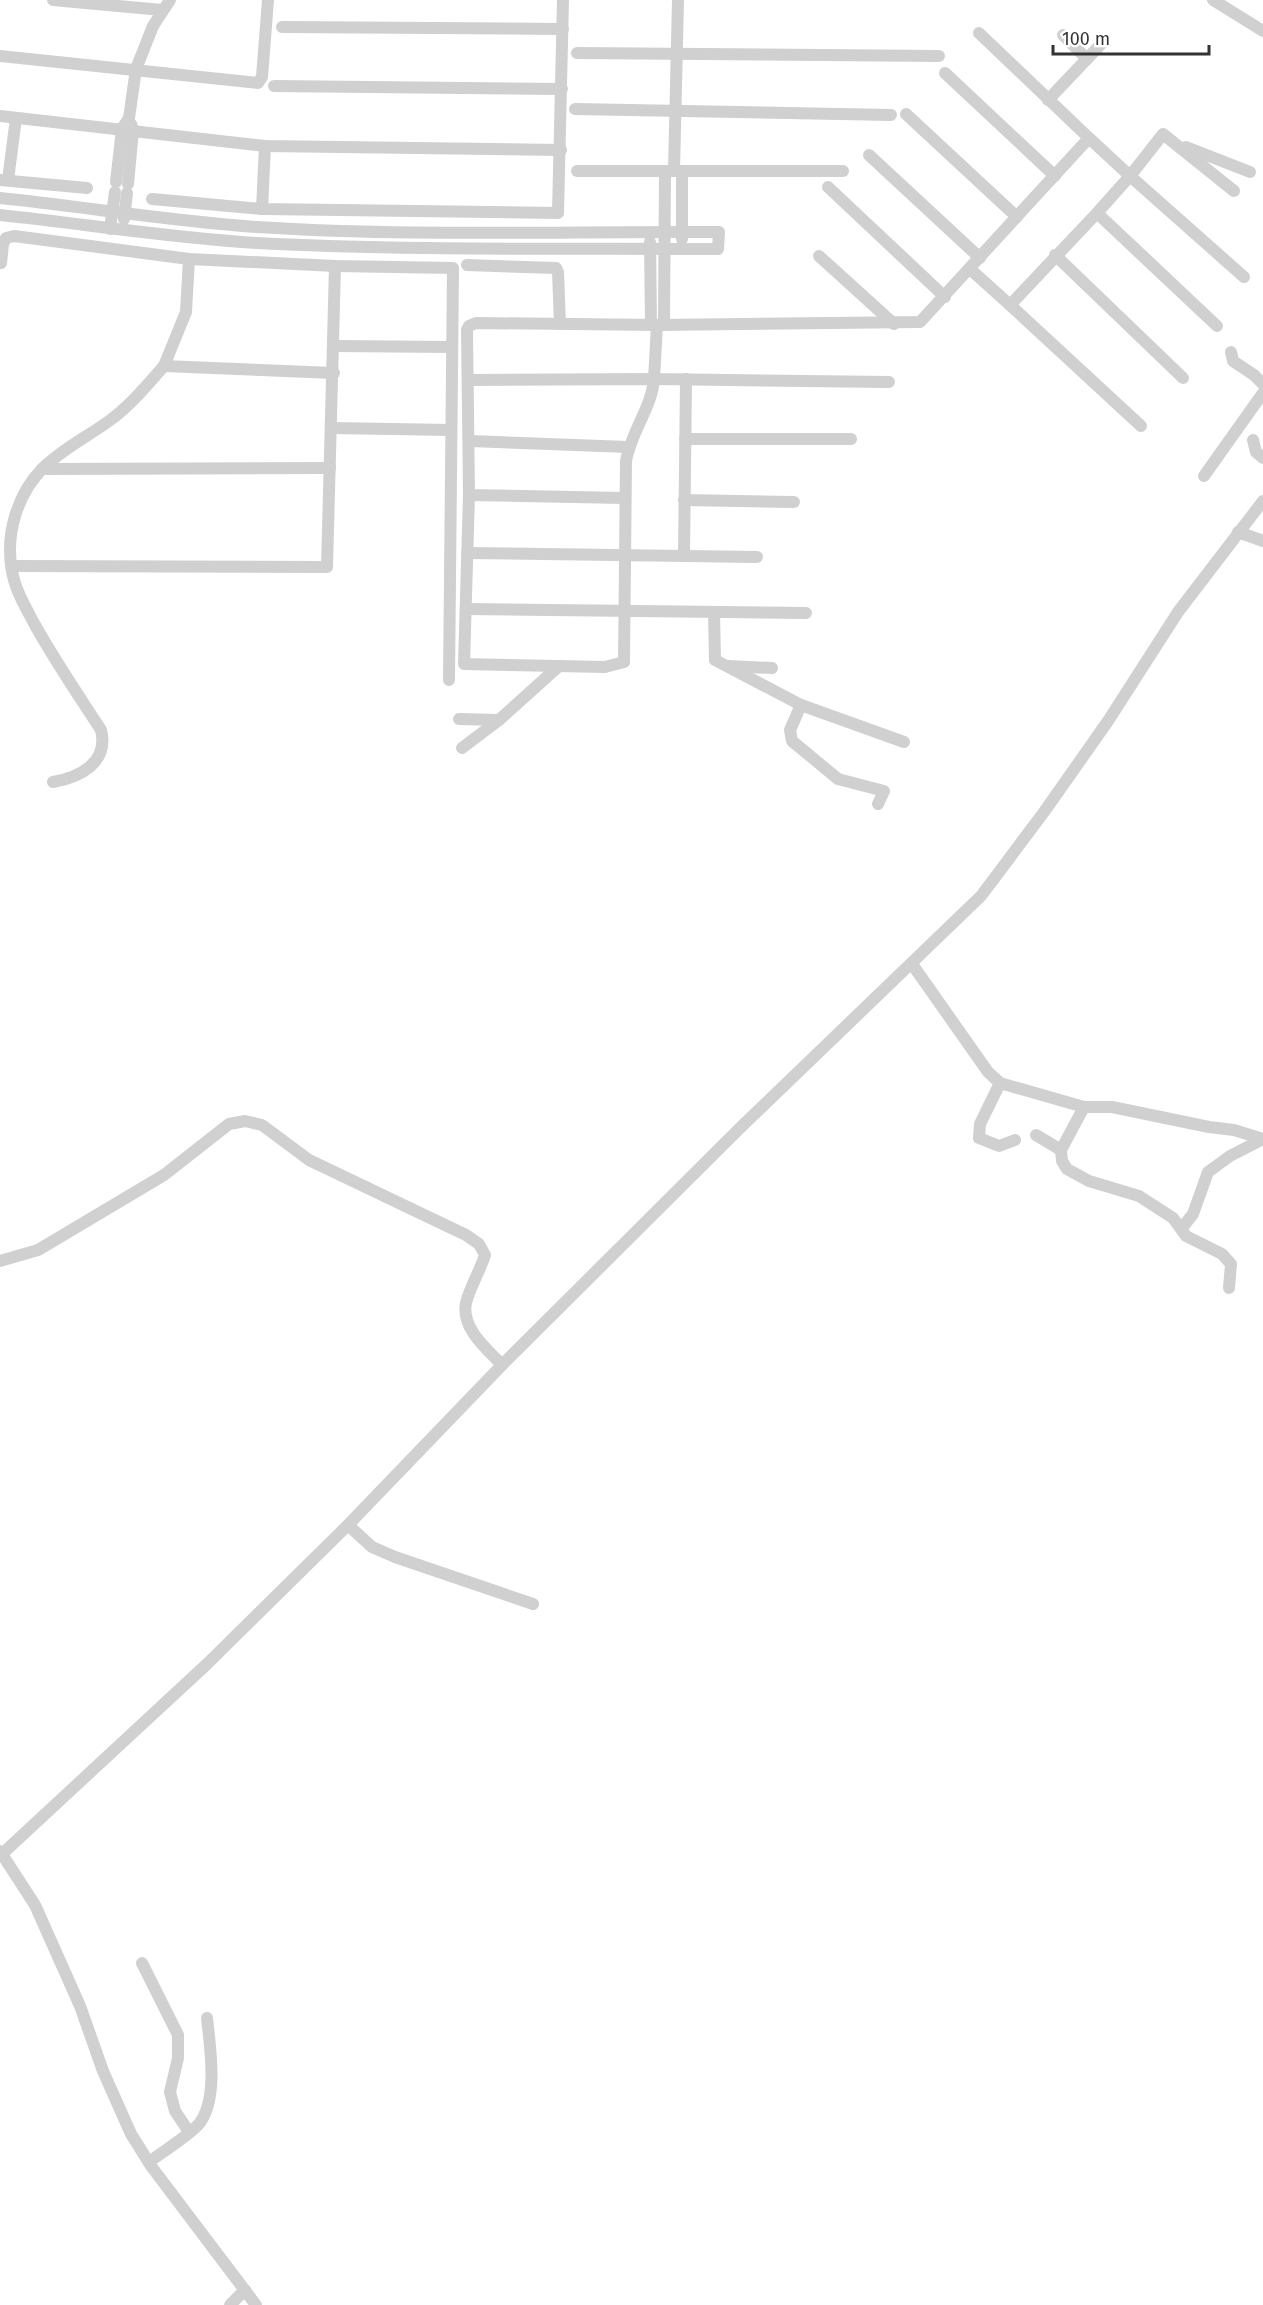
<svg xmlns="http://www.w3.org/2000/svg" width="1263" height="2305" font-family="'Fira Sans',sans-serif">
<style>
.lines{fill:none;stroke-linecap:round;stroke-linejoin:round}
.minor{stroke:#d0d0d0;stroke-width:12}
</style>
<rect width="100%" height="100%" fill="#fff"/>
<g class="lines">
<g class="minor">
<polyline points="53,0 162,10"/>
<polyline points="1213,0 1263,31"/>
<polyline points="282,27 563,29"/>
<polyline points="1063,35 1087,59"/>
<polyline points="577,53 939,56"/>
<polyline points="0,56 258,83 262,77 268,0"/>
<polyline points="945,73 1055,176"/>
<polyline points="274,86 562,89"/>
<polyline points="1048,100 1103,42"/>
<polyline points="575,109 891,115"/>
<polyline points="906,114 1017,217"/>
<polyline points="0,116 265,146 561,150"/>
<polyline points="1186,147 1250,172"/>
<polyline points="869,155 980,258"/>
<polyline points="577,171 843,171"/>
<polyline points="674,171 678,0"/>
<polyline points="0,180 87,188"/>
<polyline points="8,180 16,118"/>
<polyline points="116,182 122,129 129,118 136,69 153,26 170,0"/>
<polyline points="128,184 133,130 131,124"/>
<polyline points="828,187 945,297"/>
<polyline points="1234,191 1163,134 1130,176 1244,277"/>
<path d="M 0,198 C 86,207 171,221 257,227 C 410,237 565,231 719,232 L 718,249 C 565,248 410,251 257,243 C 171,238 86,224 0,215"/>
<polyline points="152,199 262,209 558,213 563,0"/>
<polyline points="262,209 265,146"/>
<polyline points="1097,213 1217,326"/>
<polyline points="124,219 127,193"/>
<polyline points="110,229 115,192"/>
<polyline points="682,239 682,171"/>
<polyline points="650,242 651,325"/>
<polyline points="1055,255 1183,378"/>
<polyline points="819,256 894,324"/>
<polyline points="189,259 186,312 164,366 334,373"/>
<polyline points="1,263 3,244 6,238 14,236 189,259 335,266 453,268 449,680"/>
<polyline points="467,265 556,268 558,272 560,324"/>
<polyline points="970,269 1010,305 1097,213 1130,176 1089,138"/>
<polyline points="1010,305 1141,426"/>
<polyline points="657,325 654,379 889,382"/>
<polyline points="664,325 665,171"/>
<polyline points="334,346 452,347"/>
<polyline points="1231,352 1233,361 1254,375 1263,384"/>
<path d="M 469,380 L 654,379 C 652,407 631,432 626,461 L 624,662 L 605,667 L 464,664 L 469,495"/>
<polyline points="332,428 451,430"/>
<polyline points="685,439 851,439"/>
<polyline points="1253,440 1256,452 1263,458"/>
<polyline points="469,441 628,447"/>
<polyline points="42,469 330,468"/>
<polyline points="1204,476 1263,393"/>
<polyline points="625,498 469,495 467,330 469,326 476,323 657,325 920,322 1089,138 979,33"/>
<polyline points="684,500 794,502"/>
<polyline points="1238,532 1263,541"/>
<polyline points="467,553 757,557"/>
<polyline points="684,556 686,379"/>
<polyline points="11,566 327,567 335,266"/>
<polyline points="466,609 806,613"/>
<polyline points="714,612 715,660 801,705 904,742"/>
<polyline points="728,666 772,668"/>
<polyline points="801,705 790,730 792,741 838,779 884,791 878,804"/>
<polyline points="459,719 499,720"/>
<polyline points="462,748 499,720 559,666"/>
<path d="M 53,782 C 81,777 109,762 101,730 C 79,696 55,661 35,625 C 26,608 15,590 12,571 C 5,535 17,495 42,469 C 62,449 87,437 109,421 C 130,406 147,385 164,366"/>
<polyline points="912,964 988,1072 1000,1083 1084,1107 1112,1107 1209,1127 1234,1130 1263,1139"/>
<polyline points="1000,1083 980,1124 979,1138 999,1146 1015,1140"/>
<polyline points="1036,1135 1061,1150 1084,1107"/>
<polyline points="1061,1150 1062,1161 1067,1169 1089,1181 1139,1196 1173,1218 1186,1236 1222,1254 1231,1264 1229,1288"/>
<polyline points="1182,1228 1193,1214 1208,1172 1230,1156 1263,1139"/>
<path d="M 0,1261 L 38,1250 L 164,1175 L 229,1124 L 245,1121 L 262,1125 L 309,1160 L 466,1235 L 479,1244 L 485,1255 C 480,1271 470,1287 466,1303 C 461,1328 486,1348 502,1365"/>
<polyline points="348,1525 372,1547 395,1557 533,1604"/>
<polyline points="0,1851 35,1905 80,2006 103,2071 131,2134 151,2166 256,2305"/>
<polyline points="2,1854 207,1664 348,1525 502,1365 740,1128 981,896 1044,812 1108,721 1178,612 1263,501"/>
<polyline points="142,1963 178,2035 178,2058 170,2092 175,2111 189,2132"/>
<path d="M 149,2162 C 165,2150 184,2139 198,2125 C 219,2101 210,2047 207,2018"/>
<polyline points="230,2305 245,2290"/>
</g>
</g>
<path d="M1053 45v9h156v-9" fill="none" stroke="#333333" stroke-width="3"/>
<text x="1062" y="45" font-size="18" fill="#333333" stroke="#ffffff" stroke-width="4.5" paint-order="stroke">100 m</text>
</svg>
